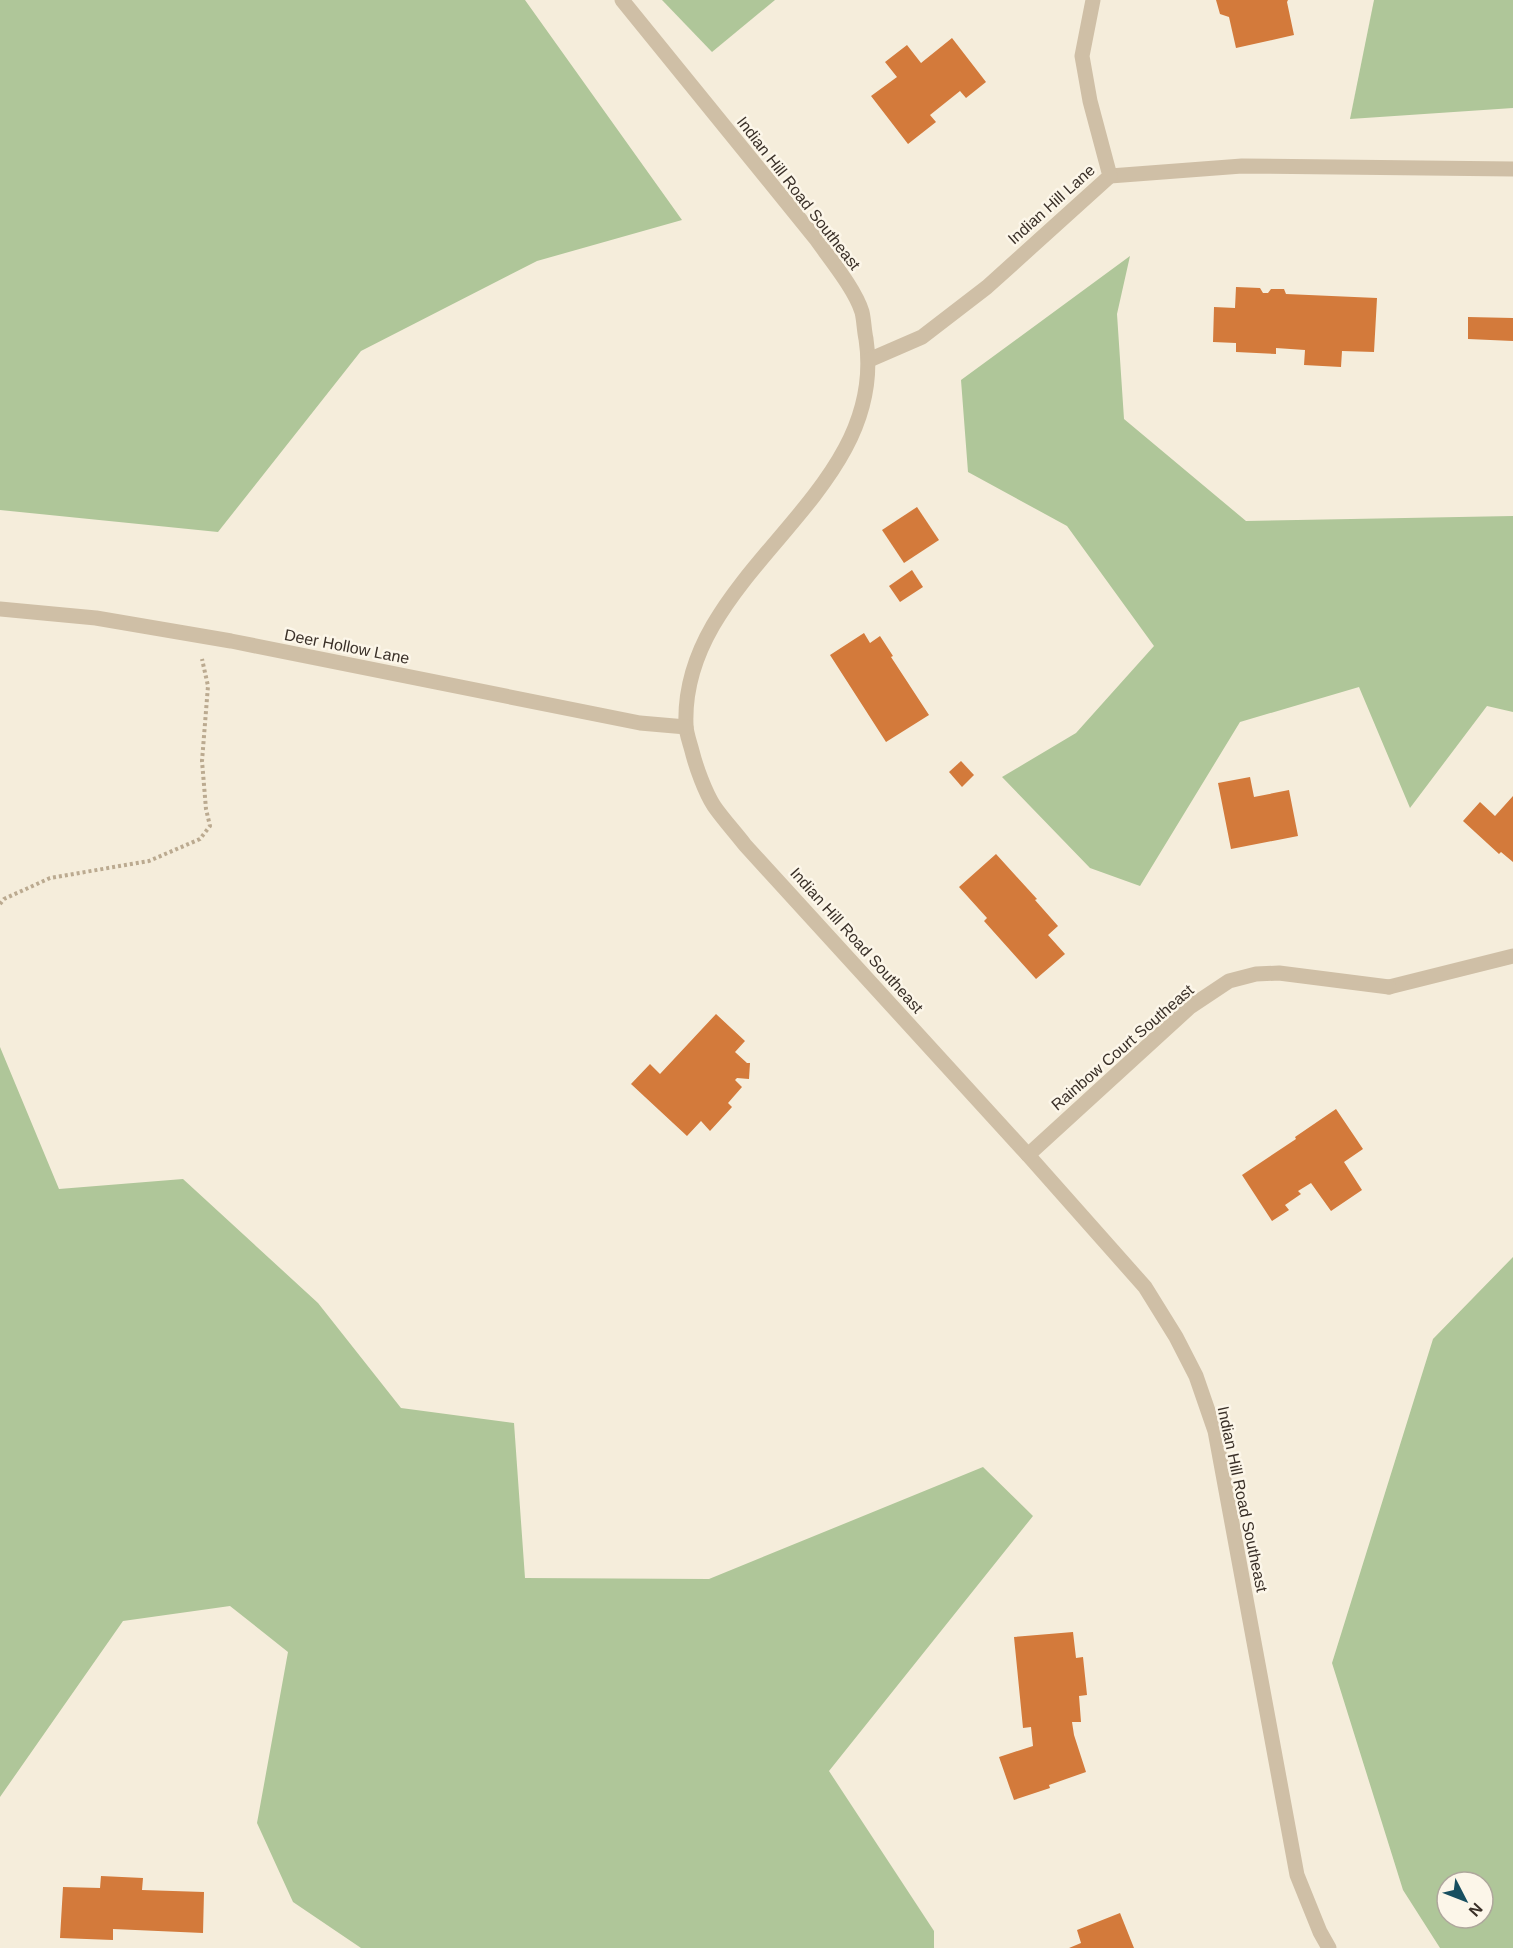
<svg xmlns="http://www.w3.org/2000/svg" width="1513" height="1948" font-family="Arial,sans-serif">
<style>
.green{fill:#afc699;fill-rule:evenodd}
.building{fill:#d37a3b}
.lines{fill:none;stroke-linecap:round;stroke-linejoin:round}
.path{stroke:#bbaa90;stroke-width:4;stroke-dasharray:3 3;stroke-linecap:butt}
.lane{stroke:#cfbfa6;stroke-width:15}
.street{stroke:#cfbfa6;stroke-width:15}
.labels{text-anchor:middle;stroke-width:5;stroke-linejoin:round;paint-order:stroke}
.street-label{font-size:16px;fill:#3a3028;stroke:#fcf6e9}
</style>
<rect width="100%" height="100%" fill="#f5eddb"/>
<g class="green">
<polygon points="0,0 525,0 682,220 537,261 361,351 218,532 0,510"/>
<polygon points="662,0 775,0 712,52"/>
<polygon points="1374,0 1513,0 1513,108 1350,119"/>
<polygon points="1130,256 1117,314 1124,419 1246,521 1513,516 1513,712 1487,706 1410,808 1359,687 1240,722 1140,886 1090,868 1002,777 1076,733 1154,646 1067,526 968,472 961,380"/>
<polygon points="0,1047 59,1189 183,1179 318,1303 401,1408 514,1423 525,1578 709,1579 983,1467 1033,1516 829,1771 934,1931 934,1948 361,1948 293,1902 257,1823 288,1652 230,1606 123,1621 0,1797"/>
<path d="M 1513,1257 L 1513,1948 L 1440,1948 L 1403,1890 L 1332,1663 L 1433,1339 ZM 1447,1882 L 1483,1882 L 1483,1918 L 1447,1918 Z"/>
</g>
<g class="building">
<polygon points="1216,0 1288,0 1287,2 1294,35 1236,48 1229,17 1220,14"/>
<polygon points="952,38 986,82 966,98 960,91 930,115 936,122 908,144 871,96 897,77 885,62 907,45 921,63"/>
<polygon points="1236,287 1260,288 1263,293 1268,293 1271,289 1284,289 1286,294 1377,298 1374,352 1342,351 1341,367 1304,365 1305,350 1276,348 1276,354 1236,352 1236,343 1213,342 1214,307 1235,308"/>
<polygon points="1468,317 1513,318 1513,341 1468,339"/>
<polygon points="917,507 939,540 904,563 882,530"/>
<polygon points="912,570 923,587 900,602 889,586"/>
<polygon points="864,633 870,643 880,636 893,656 891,657 929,715 886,742 830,655"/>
<polygon points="961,761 974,775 962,787 949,772"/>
<polygon points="1250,777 1254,797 1289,790 1298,836 1231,849 1218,783"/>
<polygon points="1513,796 1513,862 1501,852 1499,854 1463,821 1480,802 1495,816"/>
<polygon points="996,854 1037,899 1035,900 1058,926 1048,935 1065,954 1036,979 984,921 987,918 959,887"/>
<polygon points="716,1014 745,1041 735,1052 747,1063 750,1063 749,1079 737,1078 735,1080 742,1087 728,1103 732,1107 710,1131 701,1121 687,1136 631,1084 650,1064 660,1074"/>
<polygon points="1336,1109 1363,1149 1344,1162 1362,1190 1331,1211 1311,1183 1298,1191 1301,1194 1285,1205 1289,1210 1272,1221 1242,1175 1296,1139 1295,1137"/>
<polygon points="1073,1632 1076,1658 1083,1657 1087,1695 1079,1696 1081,1722 1072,1722 1074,1735 1086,1772 1049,1785 1050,1788 1014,1800 999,1757 1033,1746 1031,1727 1023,1728 1014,1637"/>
<polygon points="101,1876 143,1878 142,1890 204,1892 203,1933 113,1929 113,1940 60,1938 63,1887 100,1888"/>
<polygon points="1120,1913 1134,1948 1069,1948 1081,1943 1077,1930"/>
</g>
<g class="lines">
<polyline class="path" points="0,904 4,899 50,878 149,861 200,839 210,826 206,809 202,761 208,686 202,659"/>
<g class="lane">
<polyline points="1110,176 1242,166 1513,169"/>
<polyline points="1389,987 1513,956"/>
</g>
<g class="street">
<path d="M 622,0 L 816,239 C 830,259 855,289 862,312 C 864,320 864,330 866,339 C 890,498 680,571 686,725 C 686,733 690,743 692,751 C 696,767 705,792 714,806 C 723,819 735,832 745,845 L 1028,1155 L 1145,1287 L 1176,1337 L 1196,1376 L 1215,1431 L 1297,1875 L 1320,1932 L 1329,1948"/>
<polyline points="869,360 922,337 987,287 1110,176 1090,101 1082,56 1093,0"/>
<polyline points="0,609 96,618 231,641 640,723 686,727"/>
<polyline points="1028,1155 1190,1007 1229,981 1256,974 1279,973 1389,987"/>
</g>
</g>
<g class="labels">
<g class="street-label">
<text transform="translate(799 193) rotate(52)" y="6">Indian Hill Road Southeast</text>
<text transform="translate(1051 204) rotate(-42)" y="6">Indian Hill Lane</text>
<text transform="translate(347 646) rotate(11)" y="6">Deer Hollow Lane</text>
<text transform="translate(857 940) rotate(48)" y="6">Indian Hill Road Southeast</text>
<text transform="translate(1122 1047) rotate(-41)" y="6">Rainbow Court Southeast</text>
<text transform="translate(1243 1499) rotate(78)" y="6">Indian Hill Road Southeast</text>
</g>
</g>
<g transform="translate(1465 1900) rotate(132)"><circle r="28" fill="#fcf6e9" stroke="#aea79c" stroke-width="1.5"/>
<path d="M0-4.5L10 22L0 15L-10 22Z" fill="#184f60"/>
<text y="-9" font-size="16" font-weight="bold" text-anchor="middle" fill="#3a3028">N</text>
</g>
</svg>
